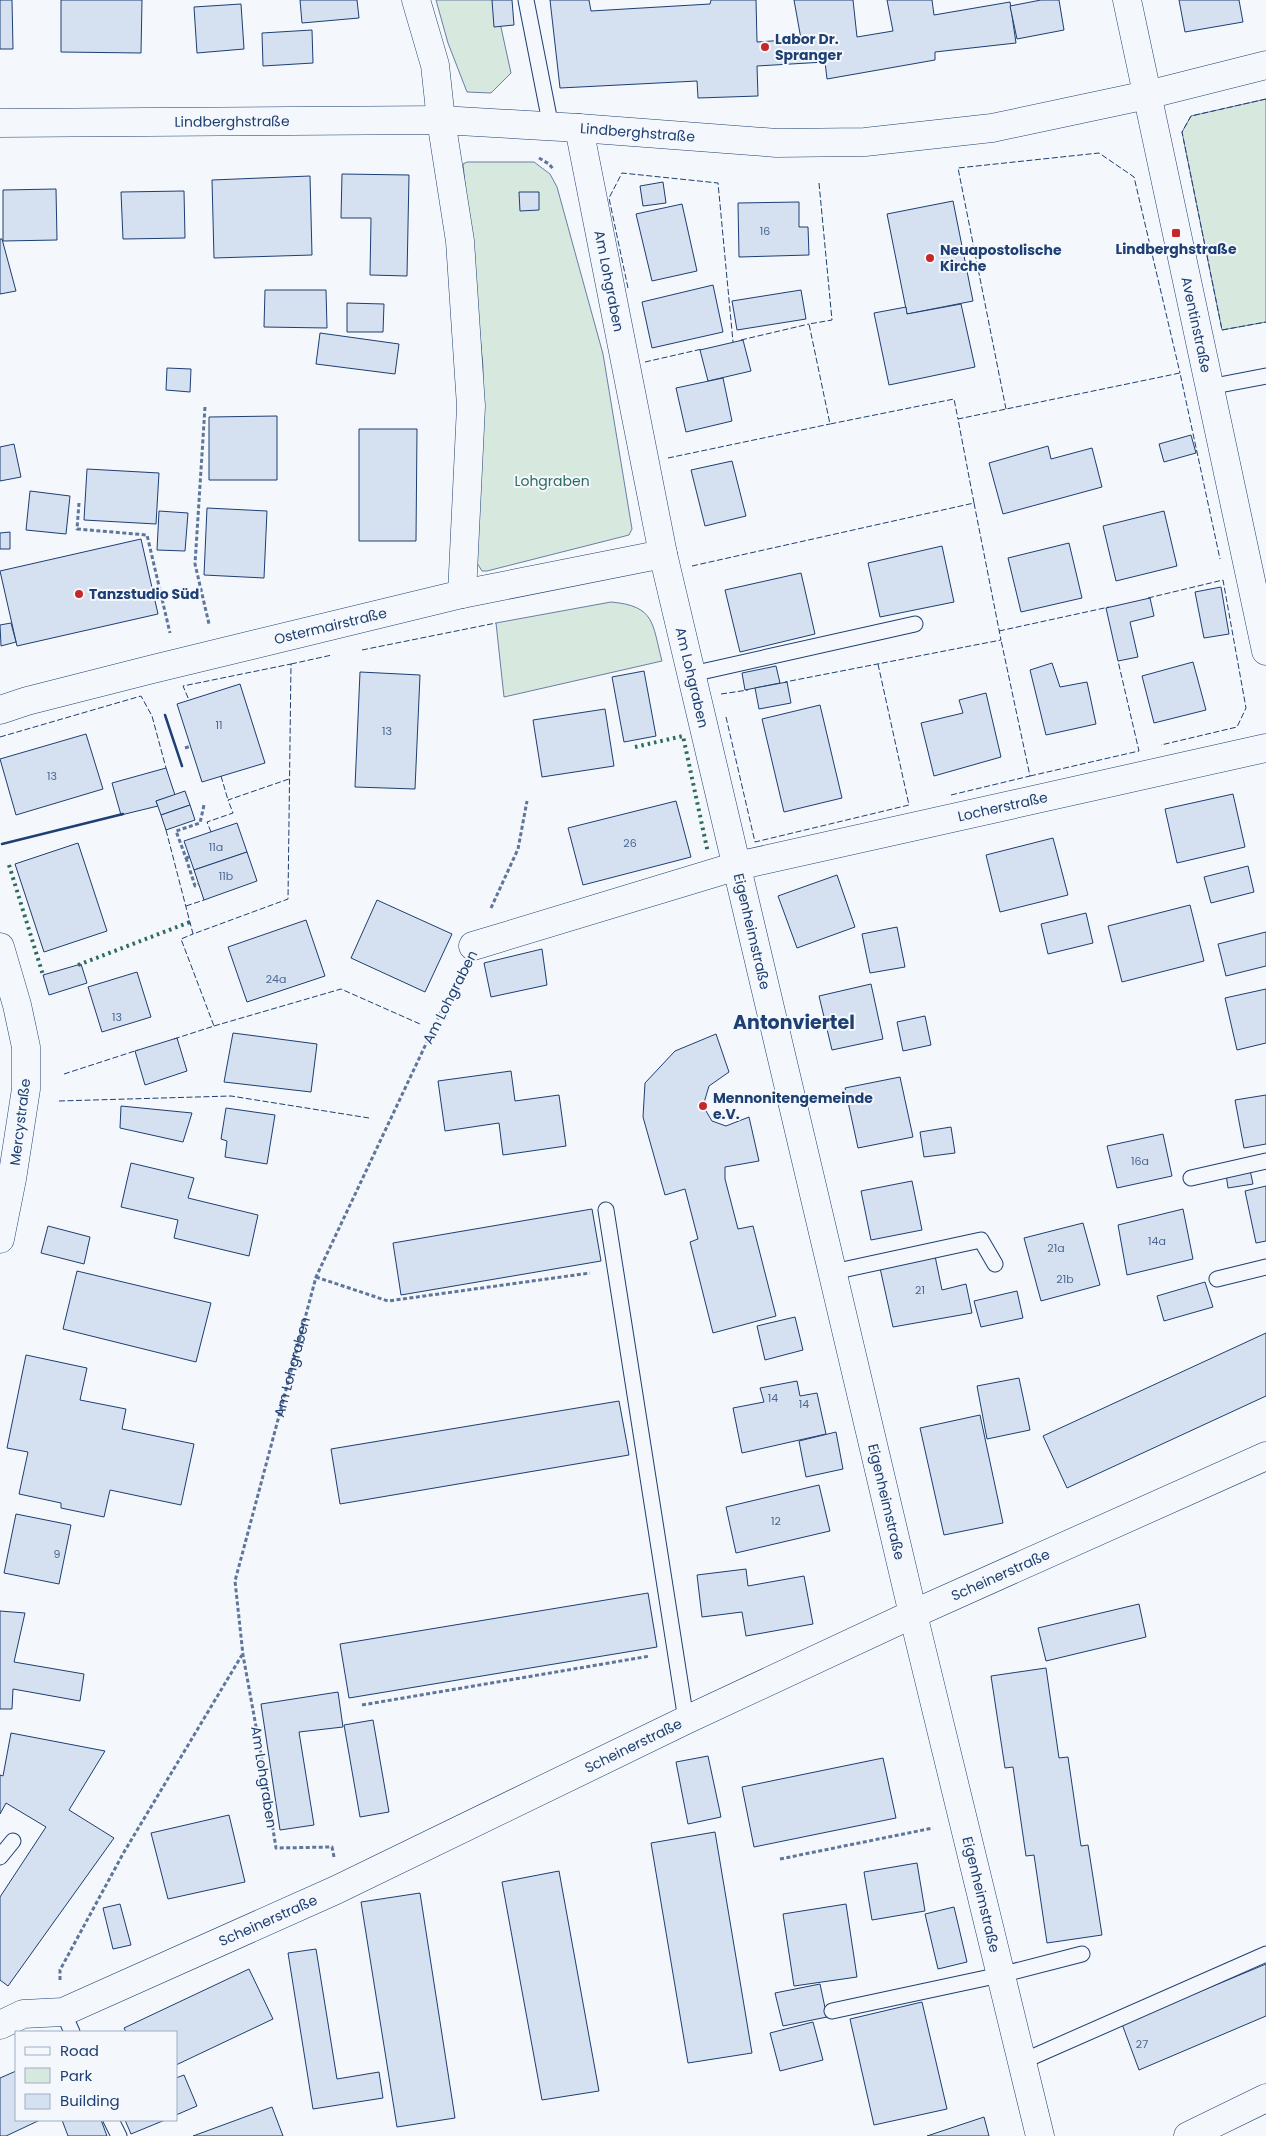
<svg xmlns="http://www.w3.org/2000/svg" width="1266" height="2136" font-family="Poppins,sans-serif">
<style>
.green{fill:#d7e8df;stroke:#687fa3}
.building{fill:#d5e0f0;stroke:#1d3f73}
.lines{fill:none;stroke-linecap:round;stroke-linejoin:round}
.lane-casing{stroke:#1d3f73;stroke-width:17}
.street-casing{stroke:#1d3f73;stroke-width:29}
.path{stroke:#5e769c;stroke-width:3;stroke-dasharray:4 2.5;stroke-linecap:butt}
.lane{stroke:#f4f7fb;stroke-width:15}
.street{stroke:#f4f7fb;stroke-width:28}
.hedge{stroke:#2c6c60;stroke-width:4;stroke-dasharray:2.5 4;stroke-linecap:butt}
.fence{stroke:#1d3f73;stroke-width:1;stroke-dasharray:6 2.5;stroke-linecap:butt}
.wall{stroke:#1d3f73;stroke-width:2.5}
.poi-dot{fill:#c62828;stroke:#f4f7fb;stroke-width:2}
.labels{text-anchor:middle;stroke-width:4;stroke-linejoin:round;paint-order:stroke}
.number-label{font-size:11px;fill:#4b6792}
.poi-label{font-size:14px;font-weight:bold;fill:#1d3f73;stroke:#f4f7fb;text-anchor:start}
.street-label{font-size:14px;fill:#1d3f73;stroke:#f4f7fb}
.park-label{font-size:14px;fill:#2c6c60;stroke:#f4f7fb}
.district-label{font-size:19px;font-weight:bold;fill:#1d3f73;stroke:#f4f7fb}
</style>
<rect width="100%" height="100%" fill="#f4f7fb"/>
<g class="green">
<polygon points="436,0 495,0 511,73 491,93 467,92 448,43"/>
<polygon points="1266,99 1266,322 1222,330 1182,132 1191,116"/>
<polygon points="467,162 534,162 550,174 557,187 603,354 632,529 629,535 487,571 482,571 477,563 483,367 463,164"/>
<path d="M 611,602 C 656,606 652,624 662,661 L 504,697 L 496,623 Z"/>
</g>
<g class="building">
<polygon points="0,0 12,0 13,49 0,49"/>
<polygon points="61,0 142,0 141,53 61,52"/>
<polygon points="300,0 357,0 359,18 302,23"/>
<polygon points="492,0 512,0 514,25 494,27"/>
<polygon points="550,0 589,0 591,11 710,4 711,0 756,0 757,42 801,39 794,0 853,0 857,37 893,31 887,0 932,0 934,15 1010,2 1016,43 935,52 935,60 827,79 825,62 757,66 758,96 698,98 697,81 560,88"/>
<polygon points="1041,0 1059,0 1064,30 1017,39 1010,6"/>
<polygon points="1179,0 1239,0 1243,22 1185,32"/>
<polygon points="241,4 244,49 197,53 194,7"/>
<polygon points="312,30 313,63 263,66 262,33"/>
<polygon points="342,174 409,175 407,276 370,275 371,218 341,218"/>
<polygon points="310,176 312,255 214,258 212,180"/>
<polygon points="663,182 666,203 643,206 640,186"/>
<polygon points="56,189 57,240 3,241 3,190"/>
<polygon points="184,191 185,238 123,239 121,192"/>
<polygon points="519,192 539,192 539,210 520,211"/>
<polygon points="953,201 973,301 907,314 887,214"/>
<polygon points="799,202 799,227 808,227 809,255 739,257 738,203"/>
<polygon points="682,204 697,271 652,281 636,214"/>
<polygon points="0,239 2,239 16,291 0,294"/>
<polygon points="713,285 723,332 652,348 642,302"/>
<polygon points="265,290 326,290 327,328 264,327"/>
<polygon points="801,290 806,319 737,330 732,301"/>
<polygon points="347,303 384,304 383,332 347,332"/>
<polygon points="961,304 975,367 889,385 874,313 906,307 907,314"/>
<polygon points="320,333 399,344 395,374 316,364"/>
<polygon points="743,340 751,371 708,381 700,350"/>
<polygon points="167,368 191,369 190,392 166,390"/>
<polygon points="723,378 732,421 686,432 676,388"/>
<polygon points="277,416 277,480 209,480 209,417"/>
<polygon points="359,429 417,429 416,541 359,541"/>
<polygon points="1191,435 1196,453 1164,462 1159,444"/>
<polygon points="14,444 21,477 0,481 0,447"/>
<polygon points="1048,446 1051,459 1092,448 1102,487 1003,514 989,463"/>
<polygon points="732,461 746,516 705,526 691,470"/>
<polygon points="87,469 159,473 156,524 84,520"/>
<polygon points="30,491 70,496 66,534 26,530"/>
<polygon points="207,508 267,511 264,578 204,575"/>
<polygon points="159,511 188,513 185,551 157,550"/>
<polygon points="1164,511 1177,566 1116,581 1103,526"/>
<polygon points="10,532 10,549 0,549 0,533"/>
<polygon points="141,539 158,614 17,646 0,571"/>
<polygon points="1069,543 1082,598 1021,612 1008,558"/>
<polygon points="942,546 954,602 880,617 868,563"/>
<polygon points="801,573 815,634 740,652 725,590"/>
<polygon points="1221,587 1229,634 1204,638 1195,592"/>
<polygon points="1150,598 1154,616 1130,622 1138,657 1118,661 1106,608"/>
<polygon points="11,623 16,642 1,646 0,625"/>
<polygon points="1193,662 1206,710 1154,723 1142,676"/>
<polygon points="1052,663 1060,687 1087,682 1096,724 1046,735 1030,670"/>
<polygon points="776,666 780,683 745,690 742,673"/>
<polygon points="644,671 656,736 624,742 612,677"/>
<polygon points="360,672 420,675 415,789 355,787"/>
<polygon points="787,682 791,703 759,709 755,688"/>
<polygon points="240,684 265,763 202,782 177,704"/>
<polygon points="986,693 1001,757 934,776 921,723 963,713 959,700"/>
<polygon points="820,705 842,798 784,812 762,719"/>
<polygon points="605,709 614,766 542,777 533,720"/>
<polygon points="86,734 103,789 16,815 0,759"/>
<polygon points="166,768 175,795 156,801 158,806 121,815 112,783"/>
<polygon points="185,791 190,805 161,815 156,801"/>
<polygon points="1233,794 1245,847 1177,863 1165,809"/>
<polygon points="676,801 691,857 583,885 568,828"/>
<polygon points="190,805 195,820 166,830 161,815"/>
<polygon points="237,823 247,852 194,870 184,841"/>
<polygon points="1053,838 1068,895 1000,912 986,855"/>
<polygon points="78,843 107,931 44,952 15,864"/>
<polygon points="247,852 257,881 204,900 194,870"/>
<polygon points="1248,866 1254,892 1211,903 1204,877"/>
<polygon points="837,875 855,927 797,948 778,896"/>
<polygon points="377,900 452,934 425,992 351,958"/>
<polygon points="1190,905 1204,961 1122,982 1108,926"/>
<polygon points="1086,913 1093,943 1048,954 1041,924"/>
<polygon points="306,920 325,976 247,1002 228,947"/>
<polygon points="897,927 905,967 870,973 862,934"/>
<polygon points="1266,932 1266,966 1226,976 1218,944"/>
<polygon points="542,949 547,985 491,997 484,963"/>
<polygon points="81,964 87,983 49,995 43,975"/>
<polygon points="137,972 151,1017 102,1032 88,987"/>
<polygon points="871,984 883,1039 832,1050 819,996"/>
<polygon points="1266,989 1266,1043 1237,1050 1225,998"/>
<polygon points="925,1016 931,1045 903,1051 897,1022"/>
<polygon points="233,1033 317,1044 311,1092 224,1082"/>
<polygon points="716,1034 729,1072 709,1086 703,1106 712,1121 726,1126 749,1117 759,1161 725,1167 725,1179 738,1229 753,1226 776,1316 713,1333 690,1242 698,1239 685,1189 665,1195 643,1117 645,1083 675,1051"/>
<polygon points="177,1038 187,1071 145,1085 135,1051"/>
<polygon points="511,1071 515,1101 559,1095 566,1146 503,1155 499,1123 445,1131 438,1081"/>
<polygon points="900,1077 913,1137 858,1148 845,1088"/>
<polygon points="1266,1095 1266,1144 1244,1148 1235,1100"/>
<polygon points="121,1106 192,1113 183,1142 120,1128"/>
<polygon points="226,1108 275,1115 267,1164 225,1157 227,1141 221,1139"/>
<polygon points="951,1127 955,1153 924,1157 920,1132"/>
<polygon points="1163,1134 1172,1176 1117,1188 1107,1146"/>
<polygon points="131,1163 194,1178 188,1198 258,1215 249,1256 174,1238 178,1220 121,1207"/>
<polygon points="1250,1170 1253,1184 1228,1188 1226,1174"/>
<polygon points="912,1181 922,1230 871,1240 861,1191"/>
<polygon points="1266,1186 1266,1241 1256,1243 1245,1191"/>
<polygon points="592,1209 601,1261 401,1295 393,1243"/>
<polygon points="1183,1209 1193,1259 1127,1275 1118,1225"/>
<polygon points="1083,1223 1100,1285 1041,1301 1024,1238"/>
<polygon points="48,1226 90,1237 84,1264 41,1253"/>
<polygon points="935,1256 942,1290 966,1284 972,1313 893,1327 880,1268"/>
<polygon points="77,1271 211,1303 196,1362 63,1329"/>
<polygon points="1205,1282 1213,1307 1164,1321 1157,1296"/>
<polygon points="1017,1291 1023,1318 981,1327 974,1301"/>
<polygon points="795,1317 803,1350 765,1360 757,1326"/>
<polygon points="1266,1333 1266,1396 1067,1488 1043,1436"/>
<polygon points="26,1355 87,1368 80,1400 126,1409 122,1429 194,1444 181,1505 110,1490 104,1517 61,1508 61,1503 19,1494 28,1452 7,1448"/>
<polygon points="1019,1378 1030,1430 987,1439 977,1386"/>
<polygon points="797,1381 800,1396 817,1393 826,1434 742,1453 733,1408 764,1402 760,1388"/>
<polygon points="619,1401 629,1455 340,1504 331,1449"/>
<polygon points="980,1415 1003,1523 944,1535 920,1428"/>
<polygon points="836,1432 843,1469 806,1477 799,1441"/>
<polygon points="819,1485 830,1531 736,1553 726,1507"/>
<polygon points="16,1514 71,1525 59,1584 4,1573"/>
<polygon points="746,1569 748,1586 804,1576 813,1624 746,1636 742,1612 702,1617 697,1575"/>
<polygon points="648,1593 657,1647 349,1698 340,1644"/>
<polygon points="1139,1604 1146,1637 1046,1661 1038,1628"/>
<polygon points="0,1611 25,1613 14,1662 84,1674 80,1701 13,1689 12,1709 0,1709"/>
<polygon points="1046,1668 1059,1758 1068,1757 1081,1846 1088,1845 1102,1935 1047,1943 1034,1855 1026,1856 1013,1767 1005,1768 991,1676"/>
<polygon points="338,1692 343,1727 299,1732 314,1825 280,1830 261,1704"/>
<polygon points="373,1720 389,1812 360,1817 344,1725"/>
<polygon points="11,1733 105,1751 69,1810 114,1838 8,1986 0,1980 0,1897 46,1827 6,1803 0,1814 0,1775 3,1776"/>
<polygon points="708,1756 721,1817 688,1824 676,1762"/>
<polygon points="883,1758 896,1818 754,1847 742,1787"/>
<polygon points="229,1815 245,1882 168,1899 151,1833"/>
<polygon points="715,1832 752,2053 688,2063 651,1843"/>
<polygon points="917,1863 925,1911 872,1920 864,1872"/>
<polygon points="559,1871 599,2091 542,2100 502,1882"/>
<polygon points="420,1893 455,2118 397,2127 361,1902"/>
<polygon points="120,1904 131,1945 113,1949 103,1908"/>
<polygon points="846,1904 857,1977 794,1986 783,1914"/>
<polygon points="954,1907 967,1962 938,1969 925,1914"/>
<polygon points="316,1949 337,2079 379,2072 383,2098 313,2109 288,1953"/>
<polygon points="1266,1964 1266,2016 1139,2070 1122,2024"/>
<polygon points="249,1969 273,2019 176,2065 176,2032 126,2032 124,2028"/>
<polygon points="820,1984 827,2017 783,2026 775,1993"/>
<polygon points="922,2002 947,2109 874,2125 850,2019"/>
<polygon points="813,2022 823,2060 780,2071 770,2033"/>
<polygon points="16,2071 16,2120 40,2120 6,2136 0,2136 0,2078"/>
<polygon points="184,2075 197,2106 176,2115 176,2078"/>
<polygon points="272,2107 283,2136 193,2136"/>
<polygon points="984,2117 989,2136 927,2136"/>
<polygon points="62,2120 101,2120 107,2136 68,2136"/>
<polygon points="125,2120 165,2120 131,2134"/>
</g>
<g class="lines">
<g class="lane-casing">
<g id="lane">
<polyline points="526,0 551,127"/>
<polyline points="1209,387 1266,376"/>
<polyline points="692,674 915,624"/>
<polyline points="1191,1178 1266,1161"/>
<polyline points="606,1210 686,1720"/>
<polyline points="833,1272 981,1240 995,1264"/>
<polyline points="1217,1279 1266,1267"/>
<polyline points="0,1857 13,1841"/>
<polyline points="832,2011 1000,1975 1082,1954"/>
<polyline points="63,2012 72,2032"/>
<polyline points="1021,2062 1266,1954"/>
<polyline points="111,2120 119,2136"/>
</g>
</g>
<g class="street-casing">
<g id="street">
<polyline points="416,0 435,65 441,120 460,241 471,406 462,594"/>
<path id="s2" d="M 1127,0 L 1266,651"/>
<path id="s3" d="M 0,123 L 441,120 L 579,128 L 777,143 L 865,142 L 992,128 L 1147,95 L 1266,65"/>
<path id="s4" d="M 579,128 L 663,554 L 913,1614 L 1040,2136"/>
<path id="s5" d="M 0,710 L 27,701 L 153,669 L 462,594 L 663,554"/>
<path id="s6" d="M 473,946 L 737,866 L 1266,748"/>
<polyline points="0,947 17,1005 26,1047 26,1089 12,1179 0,1239"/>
<path id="s7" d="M 0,2025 L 23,2014 L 63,2012 L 336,1890 L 686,1720 L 913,1614 L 1266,1456"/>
<polyline points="1188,2136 1266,2098"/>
</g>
</g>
<g class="path">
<polyline points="539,158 549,164 554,170"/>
<polyline points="205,407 195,564 209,624"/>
<polyline points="79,503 77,529 147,535 170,633"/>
<polyline points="185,748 191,746"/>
<polyline points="189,857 186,858 176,831 200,823 204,805"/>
<polyline points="186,858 195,886 199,884"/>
<polyline points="491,908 518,849 527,801"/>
<polyline points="316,1277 388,1301 590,1273"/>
<polyline points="362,1705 650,1656"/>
<path id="s1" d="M 334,1857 L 332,1847 L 276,1848 L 261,1754 L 243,1655 L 235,1581 L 316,1277 L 459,974"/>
<polyline points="780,1859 933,1828"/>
<polyline points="60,1980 60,1970 124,1852 242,1655"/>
</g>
<use href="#lane" class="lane"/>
<use href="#street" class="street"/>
<g class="hedge">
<polyline points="635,747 683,736 708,853"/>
<polyline points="9,865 43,975 45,975"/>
<polyline points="78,965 190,922"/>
</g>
<g class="fence">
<polyline points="1266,99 1191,116 1182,132 1222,330 1266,322"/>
<polyline points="819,183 832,320 809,324 830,424 954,399 958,419"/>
<polyline points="628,288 609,198 622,173 718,183 733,342"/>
<polyline points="741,340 809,324"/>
<polyline points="645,362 702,349"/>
<polyline points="1006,409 958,168 1099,153 1134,177 1180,373"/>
<polyline points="668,458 830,424"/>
<polyline points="974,503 958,419 1180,373 1220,559"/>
<polyline points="692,566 974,503 1001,640 785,682"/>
<polyline points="1148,598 1223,580 1246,708 1237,727 1161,745"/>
<polyline points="999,631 1109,607"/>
<polyline points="362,650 496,623"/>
<polyline points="291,664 332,655"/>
<polyline points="721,694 748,690"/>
<polyline points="726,717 755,842 909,805 878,664"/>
<polyline points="0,737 141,696 152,716 166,768"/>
<polyline points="221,776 228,800"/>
<polyline points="1030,776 1139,751 1118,661"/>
<polyline points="951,795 1030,776 1001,640"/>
<polyline points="166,830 193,934 288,899 291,664 183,686 189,700"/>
<polyline points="211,832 207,822 233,813 228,800 289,779"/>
<polyline points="186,906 204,900"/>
<polyline points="214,1026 341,989 420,1024"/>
<polyline points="174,1039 214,1026 181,939 193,934"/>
<polyline points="64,1074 138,1050"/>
<polyline points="59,1101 231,1096 369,1118"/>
</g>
<g class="wall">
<polyline points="165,715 182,766"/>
<polyline points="2,844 123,814"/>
</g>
</g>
<g class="poi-dot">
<circle cx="765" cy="47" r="5"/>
<rect x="1171" y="228" width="10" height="10" rx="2.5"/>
<circle cx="930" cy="258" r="5"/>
<circle cx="79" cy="594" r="5"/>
<circle cx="703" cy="1106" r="5"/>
</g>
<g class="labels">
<g class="number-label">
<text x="765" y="235">16</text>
<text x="219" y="729">11</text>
<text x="387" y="735">13</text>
<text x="52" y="780">13</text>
<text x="630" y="847">26</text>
<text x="216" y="851">11a</text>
<text x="226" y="880">11b</text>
<text x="276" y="983">24a</text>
<text x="117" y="1021">13</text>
<text x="1140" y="1165">16a</text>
<text x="1157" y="1245">14a</text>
<text x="1056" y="1252">21a</text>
<text x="1065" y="1283">21b</text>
<text x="920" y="1294">21</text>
<text x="773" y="1402">14</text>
<text x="804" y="1408">14</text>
<text x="776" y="1525">12</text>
<text x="57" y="1558">9</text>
<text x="1142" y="2048">27</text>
</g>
<g class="poi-label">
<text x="775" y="44">Labor Dr.<tspan x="775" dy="16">Spranger</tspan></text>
<text x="1176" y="254" text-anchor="middle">Lindberghstraße</text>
<text x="940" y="255">Neuapostolische<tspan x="940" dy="16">Kirche</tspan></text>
<text x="89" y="599">Tanzstudio Süd</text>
<text x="713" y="1103">Mennonitengemeinde<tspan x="713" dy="16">e.V.</tspan></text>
</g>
<g class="street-label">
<text dy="5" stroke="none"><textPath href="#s3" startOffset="232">Lindberghstraße</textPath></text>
<text dy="5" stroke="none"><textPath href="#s3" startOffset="638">Lindberghstraße</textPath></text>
<text dy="5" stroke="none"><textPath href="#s4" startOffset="156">Am Lohgraben</textPath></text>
<text dy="5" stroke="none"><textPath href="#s2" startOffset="332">Aventinstraße</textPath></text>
<text dy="5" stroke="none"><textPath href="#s5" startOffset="341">Ostermairstraße</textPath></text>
<text dy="5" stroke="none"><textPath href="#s4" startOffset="561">Am Lohgraben</textPath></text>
<text dy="5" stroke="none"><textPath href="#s6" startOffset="548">Locherstraße</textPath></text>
<text dy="5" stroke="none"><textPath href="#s4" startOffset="822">Eigenheimstraße</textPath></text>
<text transform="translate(450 997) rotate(-63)" y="5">Am Lohgraben</text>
<text transform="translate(20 1122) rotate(-83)" y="5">Mercystraße</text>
<text dy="5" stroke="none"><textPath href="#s1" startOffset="558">Am Lohgraben</textPath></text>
<text dy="5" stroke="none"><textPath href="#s4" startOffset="1408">Eigenheimstraße</textPath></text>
<text dy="5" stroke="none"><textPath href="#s7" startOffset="1100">Scheinerstraße</textPath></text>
<text dy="5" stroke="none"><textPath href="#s7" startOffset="695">Scheinerstraße</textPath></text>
<text transform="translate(264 1777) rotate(81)" y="5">Am Lohgraben</text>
<text dy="5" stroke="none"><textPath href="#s4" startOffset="1812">Eigenheimstraße</textPath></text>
<text dy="5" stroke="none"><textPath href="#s7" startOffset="290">Scheinerstraße</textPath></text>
</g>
<g class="park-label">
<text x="552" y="486">Lohgraben</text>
</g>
<g class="district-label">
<text x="794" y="1029">Antonviertel</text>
</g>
</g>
<rect x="15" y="2031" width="162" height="90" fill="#f4f7fb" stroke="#9eadc5"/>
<rect x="25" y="2047" width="25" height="8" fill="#f4f7fb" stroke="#9eadc5"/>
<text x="60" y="2056" font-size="15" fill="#1d3f73">Road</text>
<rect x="25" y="2068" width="25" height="15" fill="#d7e8df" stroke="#9eadc5"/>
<text x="60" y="2081" font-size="15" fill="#1d3f73">Park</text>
<rect x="25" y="2094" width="25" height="15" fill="#d5e0f0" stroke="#9eadc5"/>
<text x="60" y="2106" font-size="15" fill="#1d3f73">Building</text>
</svg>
